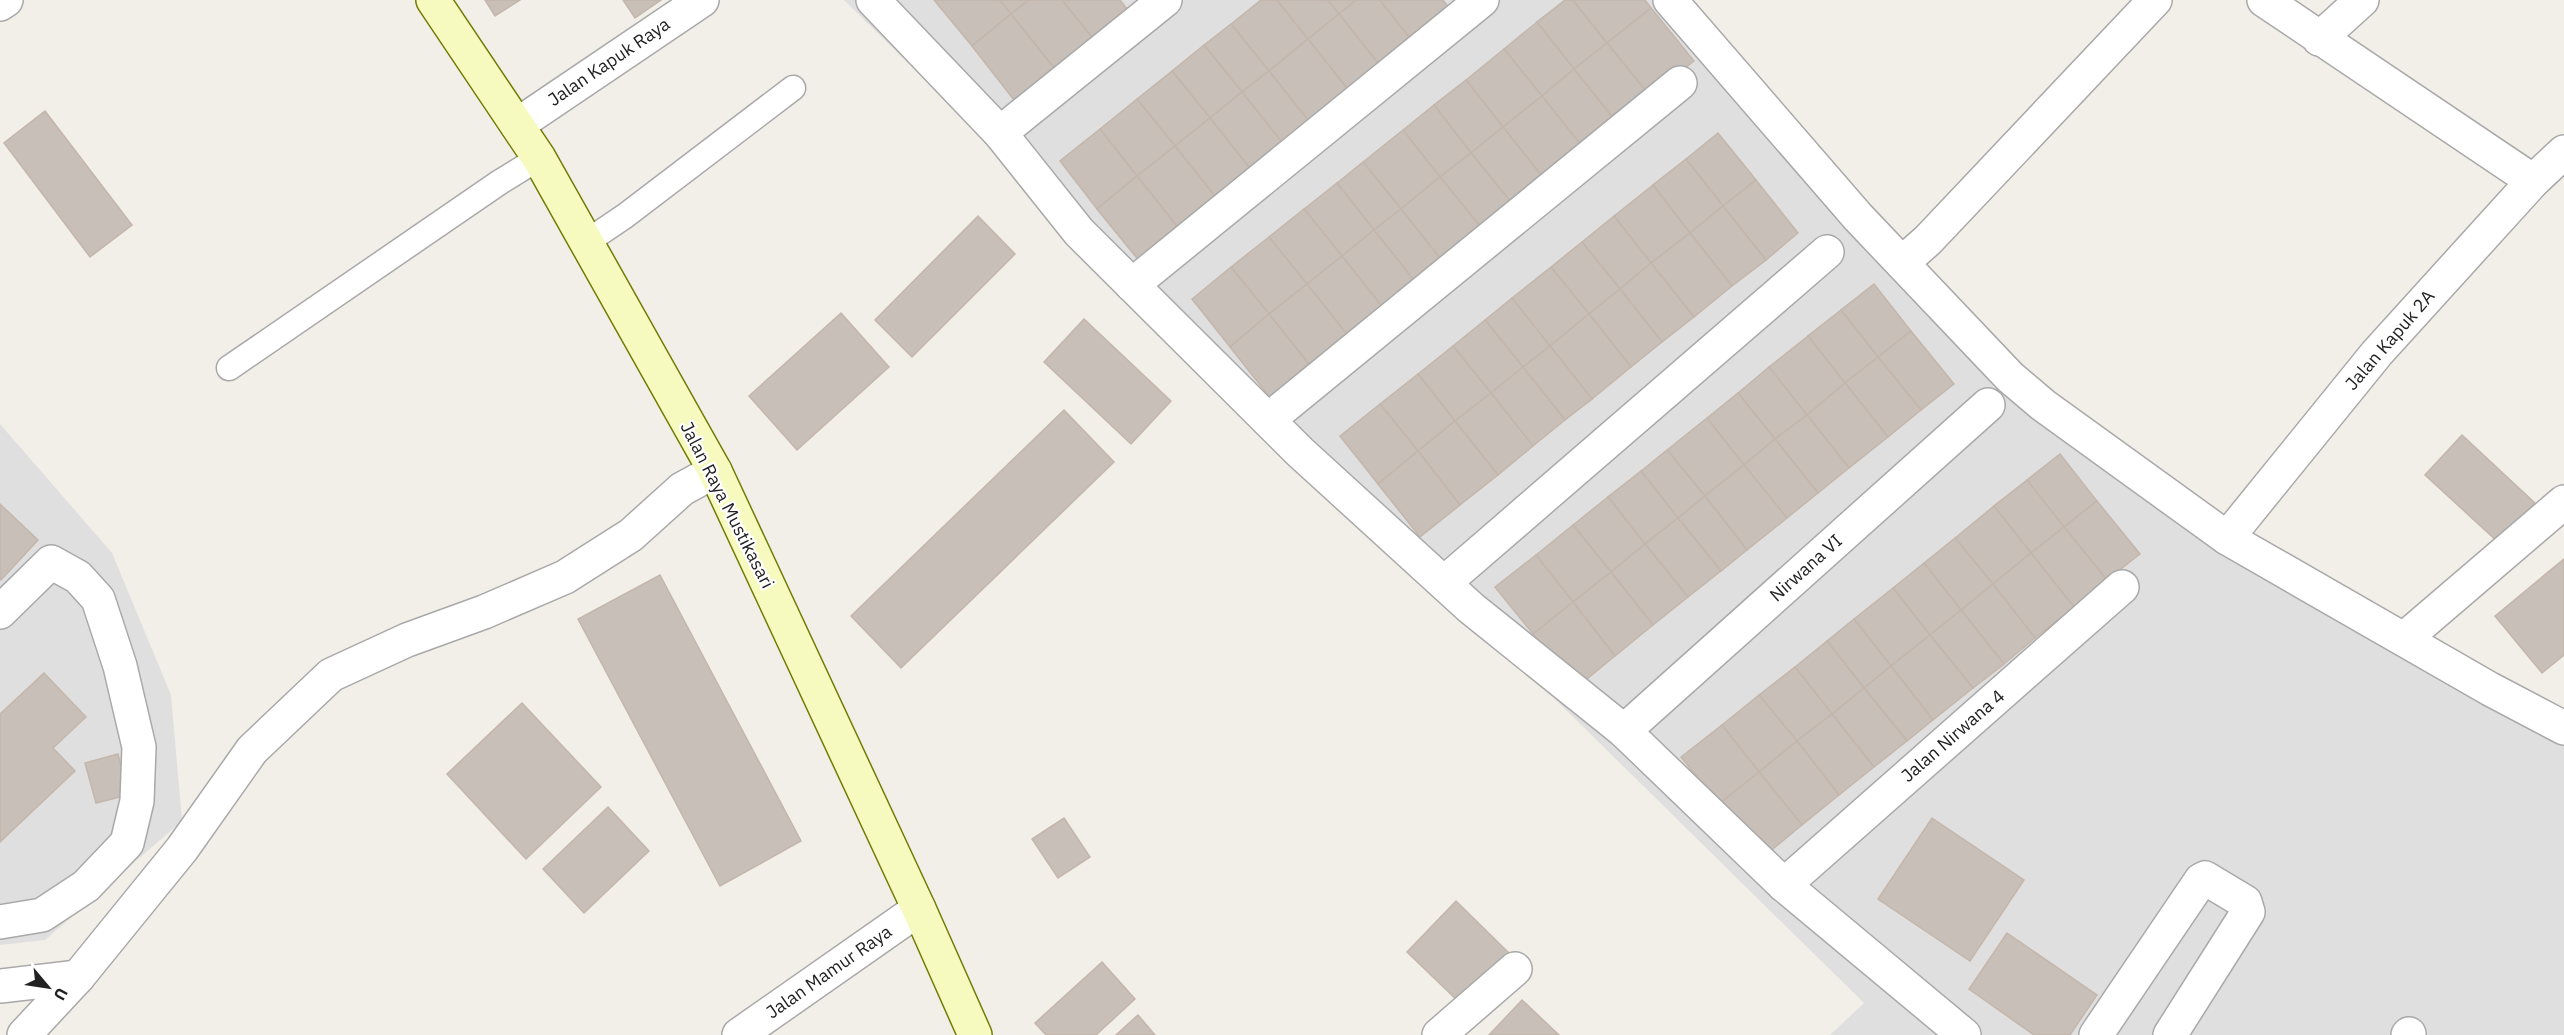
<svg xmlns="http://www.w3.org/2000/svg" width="2564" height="1035" font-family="'IBM Plex Sans',sans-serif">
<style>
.residential{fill:#e0dfdf}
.building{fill:#c7bfb8;stroke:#c4b6ab;stroke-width:1.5}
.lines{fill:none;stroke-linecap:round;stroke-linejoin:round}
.lane-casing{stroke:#a9a9a9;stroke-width:27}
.street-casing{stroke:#a9a9a9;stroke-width:36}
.secondary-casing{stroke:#707d05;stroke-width:36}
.lane{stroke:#fff;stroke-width:24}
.street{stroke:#fff;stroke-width:33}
.secondary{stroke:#f7fabf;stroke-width:33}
.labels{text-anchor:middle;stroke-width:4.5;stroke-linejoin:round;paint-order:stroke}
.street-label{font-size:18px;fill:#222;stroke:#fff}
</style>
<rect width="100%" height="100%" fill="#f2efe9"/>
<g class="residential">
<polygon points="844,0 1683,0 1996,390 2043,405 2564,724 2564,1035 1830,1035 1864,1003"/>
<polygon points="0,424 112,553 171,695 182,821 45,940 0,945"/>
</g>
<g class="building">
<polygon points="485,0 520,0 495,16"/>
<polygon points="623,0 661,0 635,18"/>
<polygon points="934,0 1000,0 1011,14 972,46"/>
<polygon points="1000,0 1029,0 1011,14"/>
<polygon points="1029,0 1062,0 1092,37 1054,68 1011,14"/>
<polygon points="1062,0 1120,0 1127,9 1092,37"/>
<polygon points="1261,0 1277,0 1308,39 1269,71 1231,24"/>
<polygon points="1277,0 1328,0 1339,14 1308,39"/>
<polygon points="1328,0 1356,0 1339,14"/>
<polygon points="1356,0 1380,0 1413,42 1382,68 1339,14"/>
<polygon points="1380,0 1443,0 1452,12 1413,42"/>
<polygon points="1565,0 1573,0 1607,43 1574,69 1537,22"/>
<polygon points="1573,0 1645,0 1651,8 1607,43"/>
<polygon points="1651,8 1694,61 1650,96 1607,43"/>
<polygon points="1011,14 1054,68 1014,100 972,46"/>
<polygon points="1339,14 1382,68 1350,92 1308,39"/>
<polygon points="1537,22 1574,69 1542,96 1504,49"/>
<polygon points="1231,24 1269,71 1242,92 1204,45"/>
<polygon points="1308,39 1350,92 1311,124 1269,71"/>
<polygon points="1607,43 1650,96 1617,123 1574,69"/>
<polygon points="1204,45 1242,92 1210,118 1172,71"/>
<polygon points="1504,49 1542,96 1503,127 1466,80"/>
<polygon points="1574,69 1617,123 1584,149 1542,96"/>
<polygon points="1172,71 1210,118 1175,146 1137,99"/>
<polygon points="1269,71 1311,124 1285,146 1242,92"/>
<polygon points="1466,80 1503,127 1471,153 1434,105"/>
<polygon points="1242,92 1285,146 1252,171 1210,118"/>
<polygon points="1542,96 1584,149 1545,180 1503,127"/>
<polygon points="1137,99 1175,146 1137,176 1100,129"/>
<polygon points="1434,105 1471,153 1440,177 1403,130"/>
<polygon points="45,111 132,225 90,257 4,143"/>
<polygon points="1210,118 1252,171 1218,200 1175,146"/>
<polygon points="1503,127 1545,180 1514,206 1471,153"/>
<polygon points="1100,129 1137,176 1097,209 1060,161"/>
<polygon points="1403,130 1440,177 1401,209 1363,162"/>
<polygon points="1718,133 1756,180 1723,206 1686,159"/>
<polygon points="1175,146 1218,200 1180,230 1137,176"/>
<polygon points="1471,153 1514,206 1483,230 1440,177"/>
<polygon points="1686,159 1723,206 1690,233 1653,185"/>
<polygon points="1363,162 1401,209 1374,230 1337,183"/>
<polygon points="1137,176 1180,230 1140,262 1097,209"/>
<polygon points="1440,177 1483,230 1443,262 1401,209"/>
<polygon points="1756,180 1798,233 1766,260 1723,206"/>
<polygon points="1337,183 1374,230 1342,256 1304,209"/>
<polygon points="1653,185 1690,233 1651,263 1614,216"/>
<polygon points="1723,206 1766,260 1732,286 1690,233"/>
<polygon points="1304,209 1342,256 1307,284 1269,237"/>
<polygon points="1401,209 1443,262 1417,284 1374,230"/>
<polygon points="978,216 1015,254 912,357 875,320"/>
<polygon points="1614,216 1651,263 1620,289 1582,242"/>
<polygon points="1374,230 1417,284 1384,309 1342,256"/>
<polygon points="1690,233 1732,286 1694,317 1651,263"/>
<polygon points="1269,237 1307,284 1269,314 1231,267"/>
<polygon points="1582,242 1620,289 1589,314 1551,267"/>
<polygon points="1342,256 1384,309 1350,338 1307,284"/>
<polygon points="1651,263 1694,317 1662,342 1620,289"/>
<polygon points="1231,267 1269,314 1230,347 1192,299"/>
<polygon points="1551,267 1589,314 1550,346 1512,298"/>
<polygon points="1307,284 1350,338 1312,368 1269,314"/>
<polygon points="1874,284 1911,331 1878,357 1841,310"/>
<polygon points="1620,289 1662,342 1631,367 1589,314"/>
<polygon points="1512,298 1550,346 1523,367 1485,320"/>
<polygon points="1841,310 1878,357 1845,383 1808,336"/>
<polygon points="841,313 889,367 797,450 749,396"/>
<polygon points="1269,314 1312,368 1272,400 1230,347"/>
<polygon points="1589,314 1631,367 1592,399 1550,346"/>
<polygon points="1084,319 1171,401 1131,444 1044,362"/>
<polygon points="1485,320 1523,367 1491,393 1453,346"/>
<polygon points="1911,331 1954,384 1921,410 1878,357"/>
<polygon points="1808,336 1845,383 1807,415 1769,367"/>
<polygon points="1453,346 1491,393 1455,421 1418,374"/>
<polygon points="1550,346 1592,399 1565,420 1523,367"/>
<polygon points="1878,357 1921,410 1888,437 1845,383"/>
<polygon points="1523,367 1565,420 1533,446 1491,393"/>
<polygon points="1769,367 1807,415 1775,439 1738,393"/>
<polygon points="1418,374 1455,421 1418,451 1380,404"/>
<polygon points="1845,383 1888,437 1849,468 1807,415"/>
<polygon points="1491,393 1533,446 1498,475 1455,421"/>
<polygon points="1738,393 1775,439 1744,465 1707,418"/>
<polygon points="1380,404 1418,451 1378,484 1340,436"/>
<polygon points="1064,410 1114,462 901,668 851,616"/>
<polygon points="1807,415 1849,468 1818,493 1775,439"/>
<polygon points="1707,418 1744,465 1705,496 1667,450"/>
<polygon points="1455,421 1498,475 1460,505 1418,451"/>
<polygon points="2462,435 2535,503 2499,543 2425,475"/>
<polygon points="1775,439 1818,493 1787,518 1744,465"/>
<polygon points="1667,450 1705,496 1678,518 1641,471"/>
<polygon points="1418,451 1460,505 1420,537 1378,484"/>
<polygon points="2060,454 2097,501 2064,527 2027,480"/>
<polygon points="1744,465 1787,518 1747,550 1705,496"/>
<polygon points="1641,471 1678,518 1645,544 1608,497"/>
<polygon points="2027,480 2064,527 2031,553 1994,506"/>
<polygon points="1705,496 1747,550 1721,571 1678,518"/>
<polygon points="1608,497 1645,544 1611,572 1573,525"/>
<polygon points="2097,501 2140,554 2107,580 2064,527"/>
<polygon points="0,504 38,540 1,580 0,579"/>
<polygon points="1994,506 2031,553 1993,584 1955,538"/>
<polygon points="1678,518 1721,571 1688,597 1645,544"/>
<polygon points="1573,525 1611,572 1573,602 1536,555"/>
<polygon points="2064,527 2107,580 2074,607 2031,553"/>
<polygon points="1955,538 1993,584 1961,610 1924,563"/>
<polygon points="1645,544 1688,597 1653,625 1611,572"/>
<polygon points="2031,553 2074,607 2035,638 1993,584"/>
<polygon points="1536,555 1573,602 1533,634 1495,587"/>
<polygon points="2564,559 2564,655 2542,673 2495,616"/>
<polygon points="1924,563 1961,610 1930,635 1893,588"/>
<polygon points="1611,572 1653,625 1615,656 1573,602"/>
<polygon points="660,575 801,841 720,886 578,619"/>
<polygon points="1993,584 2035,638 2004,664 1961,610"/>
<polygon points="1893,588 1930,635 1891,666 1854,619"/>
<polygon points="1573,602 1615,656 1576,688 1533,634"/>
<polygon points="1961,610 2004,664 1973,688 1930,635"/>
<polygon points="1854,619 1891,666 1864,688 1827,641"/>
<polygon points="1930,635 1973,688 1933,720 1891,666"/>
<polygon points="1827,641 1864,688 1832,714 1795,667"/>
<polygon points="1891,666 1933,720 1907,741 1864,688"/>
<polygon points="1795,667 1832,714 1797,741 1759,695"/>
<polygon points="44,673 86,717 53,748 75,771 0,842 0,714"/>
<polygon points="1864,688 1907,741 1874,767 1832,714"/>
<polygon points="1759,695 1797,741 1759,772 1722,725"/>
<polygon points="522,703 601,787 526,859 447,774"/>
<polygon points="1832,714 1874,767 1839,795 1797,741"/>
<polygon points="1722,725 1759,772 1719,804 1681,757"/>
<polygon points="1797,741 1839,795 1802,825 1759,772"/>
<polygon points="118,754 128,795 96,803 85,763"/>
<polygon points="1759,772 1802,825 1762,858 1719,804"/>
<polygon points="608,807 649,851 584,913 543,869"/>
<polygon points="1064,818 1090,857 1058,878 1032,839"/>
<polygon points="1932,818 2024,880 1970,961 1878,899"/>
<polygon points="1456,901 1510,954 1461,1004 1407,952"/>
<polygon points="2007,933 2097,995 2070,1035 2034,1035 1969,989"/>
<polygon points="1102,962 1135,999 1096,1035 1046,1035 1035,1023"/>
<polygon points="1522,1000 1559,1035 1489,1035"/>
<polygon points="1138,1015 1155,1035 1116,1035"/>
</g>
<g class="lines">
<g class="lane-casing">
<g id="lane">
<polyline points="585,243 625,216 793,88"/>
<polyline points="229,368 500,182 539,158"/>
</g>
</g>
<g class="street-casing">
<g id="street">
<polyline points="873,0 1000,133 1079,232 1300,452 1471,608 1624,731 1784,885 1964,1035"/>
<polyline points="1670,0 1858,217 2010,377 2043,405 2227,538 2490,689 2564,728"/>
<polyline points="2264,0 2533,181"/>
<polyline points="0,4 6,0"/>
<polyline points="2319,39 2362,0"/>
<polyline points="517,125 702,0"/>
<polyline points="1000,133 1165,0"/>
<polyline points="1902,263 1928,240 2155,0"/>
<polyline points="1132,285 1482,0"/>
<polyline points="1268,420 1680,83"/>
<polyline points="2227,538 2377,353 2533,181 2564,152"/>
<polyline points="1444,583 1827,252"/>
<polyline points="0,612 51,562 78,577 98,599 120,666 139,747 137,801 127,843 86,886 42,915 0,922"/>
<polyline points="2404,639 2564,502"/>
<polyline points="1624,731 1988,405"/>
<polyline points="1784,885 2122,587"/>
<polyline points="0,986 78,977"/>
<polyline points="24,1035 78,977 182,849 252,750 331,675 407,640 484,612 565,577 631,535 682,489 715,471"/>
<polyline points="739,1035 919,909"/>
<polyline points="1439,1035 1515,969"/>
<polyline points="2096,1035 2201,880 2205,878 2245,902 2248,912 2170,1035"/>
<polyline points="2408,1035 2409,1034"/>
</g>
</g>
<g class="secondary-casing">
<polyline id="secondary" points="433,0 539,158 715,471 919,909 975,1035"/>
</g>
<use href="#lane" class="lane"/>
<use href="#street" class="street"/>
<use href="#secondary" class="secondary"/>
</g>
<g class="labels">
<g class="street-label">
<text transform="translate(609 62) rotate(-34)" y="6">Jalan Kapuk Raya</text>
<text transform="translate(2390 340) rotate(-49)" y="6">Jalan Kapuk 2A</text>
<text transform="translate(727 505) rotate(63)" y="6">Jalan Raya Mustikasari</text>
<text transform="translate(1806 568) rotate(-42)" y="6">Nirwana VI</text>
<text transform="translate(1953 736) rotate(-41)" y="6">Jalan Nirwana 4</text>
<text transform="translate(829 972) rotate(-35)" y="6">Jalan Mamur Raya</text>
</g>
</g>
<g transform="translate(48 987) rotate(119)" stroke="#ffffff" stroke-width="4.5" paint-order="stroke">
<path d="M0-4.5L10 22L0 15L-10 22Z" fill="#222222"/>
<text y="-9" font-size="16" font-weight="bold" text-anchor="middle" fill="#222222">U</text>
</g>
</svg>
